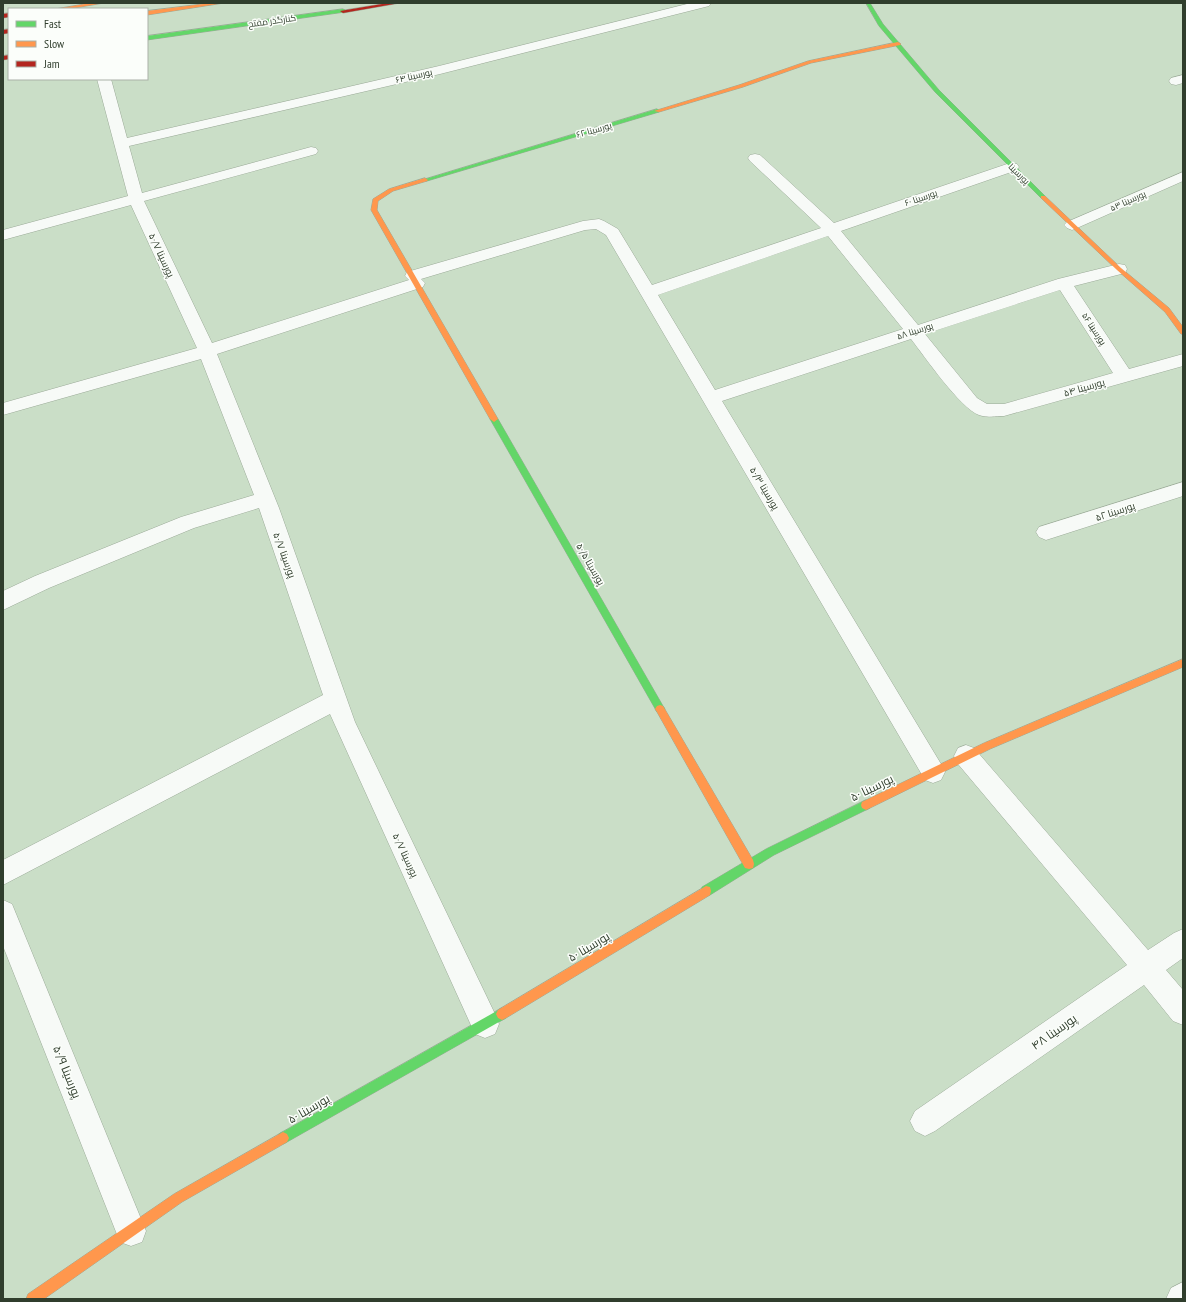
<svg xmlns="http://www.w3.org/2000/svg" width="1186" height="1302" font-family="'PT Sans Narrow',Cairo,sans-serif">
<style>
.lines{fill:none;stroke-linecap:round;stroke-linejoin:round}
.street-casing{stroke:#9baa98;stroke-width:1}
.fast-casing{stroke:#9baa98;stroke-width:1}
.slow-casing{stroke:#9baa98;stroke-width:1}
.jam-casing{stroke:#9baa98;stroke-width:1}
.street{fill:#f7faf7;fill-rule:evenodd}
.fast{fill:#63d668;fill-rule:evenodd}
.slow{fill:#ff974d;fill-rule:evenodd}
.jam{fill:#b3261e;fill-rule:evenodd}
.labels{text-anchor:middle;stroke-width:3;stroke-linejoin:round;paint-order:stroke}
.far-street-label{font-size:9px;fill:#303e2d;stroke:#fbfefa}
.street-label{font-size:10px;fill:#303e2d;stroke:#fbfefa}
.near-street-label{font-size:12px;fill:#303e2d;stroke:#fbfefa}
</style>
<rect width="100%" height="100%" fill="#cadec7"/>
<g class="lines">
<g class="street-casing">
<g id="street">
<path d="M 691,3 L 711,3 L 709,6 L 440,74 L 129,146 L 142,193 L 311,147 L 316,148 L 318,151 L 316,154 L 144,201 L 212,343 L 409,280 L 405,276 L 407,272 L 583,221 L 599,219 L 604,221 L 618,229 L 652,285 L 821,228 L 750,161 L 748,158 L 750,155 L 755,154 L 760,155 L 834,223 L 1007,164 L 1012,163 L 1017,164 L 1019,167 L 1017,170 L 841,231 L 918,325 L 1058,279 L 1119,264 L 1125,265 L 1127,269 L 1125,273 L 1074,286 L 1129,369 L 1183,354 L 1183,366 L 1004,416 C 996,416 987,418 979,415 C 960,408 925,357 911,339 L 722,401 L 941,764 L 945,772 L 941,780 L 933,783 L 925,780 L 606,235 L 596,229 L 585,230 L 421,279 L 425,283 L 423,287 L 217,354 L 279,508 L 355,722 L 495,1014 L 499,1024 L 495,1034 L 485,1038 L 475,1034 L 330,714 L 3,885 L 3,860 L 323,695 L 259,508 L 194,528 L 49,588 L 3,610 L 3,591 L 35,576 L 181,517 L 254,495 L 201,359 L 3,415 L 3,403 L 197,348 L 131,205 L 3,240 L 3,230 L 128,196 L 97,79 L 111,79 L 127,138 L 439,66 ZM 828,236 L 903,329 L 715,390 L 658,295 ZM 1060,290 L 1113,373 L 1004,404 L 987,404 L 977,398 L 925,334 Z"/>
<polygon points="1183,75 1183,83 1176,85 1171,84 1169,81 1171,78"/>
<polygon points="1183,172 1183,181 1077,228 1072,230 1067,228 1064,225 1067,222"/>
<polygon points="1183,482 1183,496 1046,540 1039,537 1036,532 1039,527"/>
<polygon points="966,745 974,748 1148,950 1174,933 1183,929 1183,958 1166,970 1183,990 1183,1025 1173,1021 1144,985 935,1131 925,1136 915,1131 910,1121 915,1111 1127,965 958,764 954,756 958,748"/>
<polygon points="3,900 12,904 146,1231 142,1242 131,1246 120,1242 3,946"/>
<polygon points="1183,1282 1183,1299 1166,1299 1171,1288"/>
</g>
</g>
<g class="fast-casing">
<g id="fast">
<polygon points="866,3 870,3 883,24 939,90 1045,196 1045,198 1041,198 935,92 879,26"/>
<polygon points="343,9 345,10 345,12 147,40 147,36"/>
<polygon points="657,109 660,111 659,112 427,181 422,180"/>
<polygon points="494,416 498,419 663,706 665,709 663,712 660,713 657,712 490,419"/>
<polygon points="866,800 870,802 871,805 870,808 774,855 710,895 706,896 702,895 701,891 702,887 766,849"/>
<polygon points="502,1008 506,1010 508,1014 506,1018 287,1142 283,1144 279,1142 277,1138 279,1134"/>
</g>
</g>
<g class="slow-casing">
<g id="slow">
<polygon points="91,3 104,3 68,9 55,9"/>
<polygon points="211,3 224,3 147,15 147,11"/>
<polygon points="898,42 901,44 900,45 811,63 743,87 659,112 654,111 739,85 808,61"/>
<polygon points="425,178 428,180 427,181 393,191 378,201 377,210 498,419 494,422 490,419 371,210 373,199 389,189"/>
<polygon points="1041,196 1045,196 1121,268 1169,308 1183,327 1183,334 1181,334 1165,312 1117,270 1041,198"/>
<polygon points="1183,659 1183,667 990,749 870,808 866,810 862,808 861,805 862,802 984,743"/>
<polygon points="660,705 663,706 753,860 754,864 753,868 749,869 745,868 657,712 655,709 657,706"/>
<polygon points="706,886 710,887 711,891 710,895 506,1018 502,1020 498,1018 496,1014 498,1010"/>
<polygon points="283,1132 287,1134 289,1138 287,1142 182,1202 44,1299 26,1299 28,1294 174,1194"/>
</g>
</g>
<g class="jam-casing">
<g id="jam">
<polygon points="388,3 400,3 343,13 340,11"/>
<polygon points="9,13 9,17 3,18 3,14"/>
<polygon points="9,29 9,33 3,34 3,30"/>
<polygon points="9,55 9,59 3,60 3,56"/>
</g>
</g>
<use href="#street" class="street"/>
<use href="#fast" class="fast"/>
<use href="#slow" class="slow"/>
<use href="#jam" class="jam"/>
</g>
<g class="labels">
<g class="far-street-label">
<text transform="translate(272 21) rotate(-8)" y="3">کنارگذر مفتح</text>
<text transform="translate(414 76) rotate(-13)" y="3">پورسینا ۶۴</text>
<text transform="translate(594 130) rotate(-16)" y="3">پورسینا ۶۲</text>
<text transform="translate(1019 174) rotate(44)" y="3">پورسینا</text>
<text transform="translate(921 198) rotate(-19)" y="3">پورسینا ۶۰</text>
<text transform="translate(1128 201) rotate(-24)" y="3">پورسینا ۵۳</text>
<text transform="translate(1094 329) rotate(57)" y="3">پورسینا ۵۶</text>
<text transform="translate(915 331) rotate(-18)" y="3">پورسینا ۵۸</text>
</g>
<g class="street-label">
<text transform="translate(162 255) rotate(65)" y="4">پورسینا ۵۰/۷</text>
<text transform="translate(1084 387) rotate(-16)" y="4">پورسینا ۵۴</text>
<text transform="translate(765 488) rotate(59)" y="4">پورسینا ۵۰/۳</text>
<text transform="translate(1115 511) rotate(-18)" y="4">پورسینا ۵۲</text>
<text transform="translate(285 555) rotate(70)" y="4">پورسینا ۵۰/۷</text>
<text transform="translate(591 564) rotate(60)" y="4">پورسینا ۵۰/۵</text>
<text transform="translate(406 855) rotate(65)" y="4">پورسینا ۵۰/۷</text>
</g>
<g class="near-street-label">
<text transform="translate(872 788) rotate(-26)" y="4">پورسینا ۵۰</text>
<text transform="translate(589 947) rotate(-31)" y="4">پورسینا ۵۰</text>
<text transform="translate(1054 1032) rotate(-35)" y="4">پورسینا ۴۸</text>
<text transform="translate(67 1072) rotate(68)" y="4">پورسینا ۵۰/۹</text>
<text transform="translate(309 1109) rotate(-30)" y="4">پورسینا ۵۰</text>
</g>
</g>
<rect width="1186" height="1302" fill="none" stroke="#303e2d" stroke-width="8"/>
<rect x="8" y="8" width="140" height="72" fill="#fbfefa" stroke="#aab1a8"/>
<rect x="16" y="21" width="20" height="6" fill="#63d668" stroke="#aab1a8"/>
<text x="44" y="28" font-size="12" fill="#303e2d">Fast</text>
<rect x="16" y="41" width="20" height="6" fill="#ff974d" stroke="#aab1a8"/>
<text x="44" y="48" font-size="12" fill="#303e2d">Slow</text>
<rect x="16" y="61" width="20" height="6" fill="#b3261e" stroke="#aab1a8"/>
<text x="44" y="68" font-size="12" fill="#303e2d">Jam</text>
</svg>
